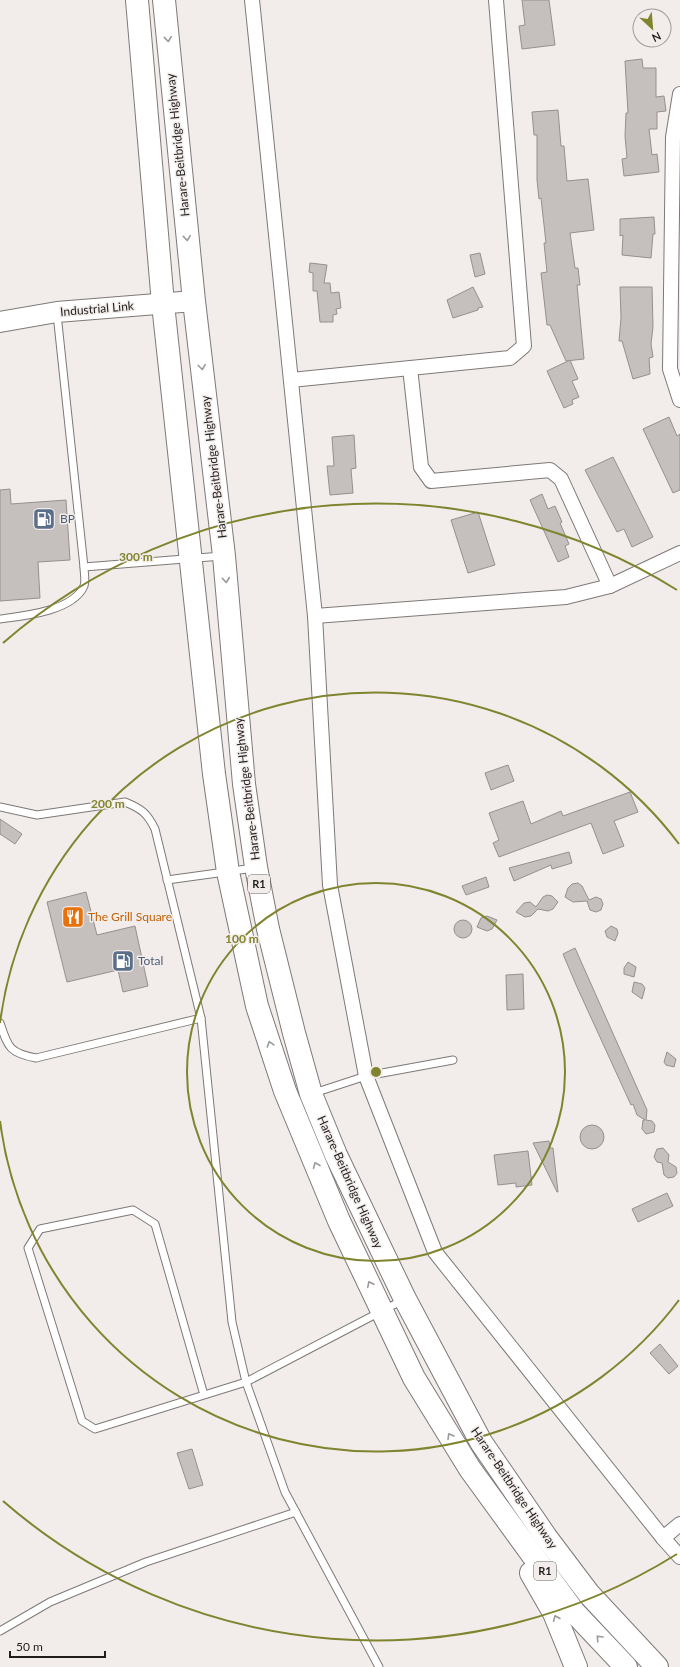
<svg xmlns="http://www.w3.org/2000/svg" width="680" height="1667" font-family="Lato,sans-serif">
<style>
.building{fill:#c5c0bd;stroke:#95908e}
.lines{fill:none;stroke-linecap:round;stroke-linejoin:round}
.lane-casing{stroke:#7e7977;stroke-width:9}
.street-casing{stroke:#7e7977;stroke-width:16}
.secondary-casing{stroke:#7e7977;stroke-width:22}
.highway-casing{stroke:#7e7977;stroke-width:24}
.lane{stroke:#fff;stroke-width:7}
.street{stroke:#fff;stroke-width:14}
.secondary{stroke:#fff;stroke-width:20}
.highway{stroke:#fff;stroke-width:22}
.oneway{stroke:#9b9a99}
.ring{fill:none;stroke:#80842f;stroke-width:2}
.labels{text-anchor:middle;stroke-width:3;stroke-linejoin:round;paint-order:stroke}
.shield{fill:#f2edea;stroke:#5f5c5a;stroke-width:1}
.shield-label{font-size:11px;font-weight:bold;fill:#201e1d}
.street-label{font-size:12px;fill:#201e1d;stroke:#f2edea}
.service-label{font-size:12px;fill:#4e5e75;stroke:#f2edea;text-anchor:start}
.food-label{font-size:12px;fill:#c56008;stroke:#f2edea;text-anchor:start}
.centre{fill:#80842f;stroke:#f2edea;stroke-width:2}
.ring-label{font-size:12px;text-anchor:middle;font-weight:bold;fill:#80842f;stroke:#f2edea;stroke-width:3;stroke-linejoin:round;paint-order:stroke}
</style>
<rect width="100%" height="100%" fill="#f2edea"/>
<g class="building">
<polygon points="522,0 549,0 555,45 522,49 519,26 525,25"/>
<polygon points="642,59 643,68 656,68 656,97 664,96 666,111 657,112 657,129 649,129 652,155 657,154 659,172 624,176 622,159 627,158 625,136 626,113 628,113 625,61"/>
<polygon points="558,110 561,146 564,146 567,181 588,179 594,230 570,233 575,268 578,268 580,285 577,285 584,359 566,361 550,325 547,325 541,273 547,272 544,243 546,243 541,198 539,199 537,180 537,135 534,135 532,112"/>
<polygon points="654,217 655,234 653,234 651,258 622,255 623,235 620,236 620,219"/>
<polygon points="480,253 485,274 475,277 470,255"/>
<polygon points="310,263 327,265 324,283 330,283 331,293 339,292 341,308 336,309 337,314 333,315 333,322 320,322 317,291 313,291 313,273 309,272"/>
<polygon points="473,287 483,307 478,308 478,310 453,318 447,300"/>
<polygon points="620,287 652,287 653,327 651,344 653,357 649,358 650,374 633,379 622,341 619,341 621,318"/>
<polygon points="570,360 578,379 572,381 579,397 572,400 573,404 564,408 547,371"/>
<polygon points="669,417 677,436 680,434 680,490 673,493 643,429"/>
<polygon points="354,435 356,468 351,469 353,493 330,495 327,466 334,466 332,437"/>
<polygon points="613,457 653,537 632,547 624,529 617,532 585,470"/>
<polygon points="10,489 11,504 66,500 70,560 38,562 40,598 0,601 0,490"/>
<polygon points="542,494 548,509 555,506 562,522 560,523 569,544 565,546 569,557 558,562 530,500"/>
<polygon points="478,512 495,565 468,573 451,520"/>
<polygon points="508,765 514,781 491,790 485,773"/>
<polygon points="630,792 638,812 614,821 624,846 603,854 591,823 499,857 493,843 499,840 489,813 523,801 531,824 561,811 563,816"/>
<polygon points="0,819 22,834 15,844 0,834"/>
<polygon points="569,852 572,863 552,869 551,865 514,881 509,868"/>
<polygon points="486,877 489,887 466,895 462,886"/>
<polygon points="578,883 582,886 589,900 596,897 601,899 603,904 601,910 596,912 590,910 587,901 573,902 565,897 568,888 572,884"/>
<polygon points="86,892 97,935 135,926 148,986 123,992 118,970 67,982 47,902"/>
<polygon points="547,895 552,896 558,902 553,909 548,911 538,909 531,916 525,917 516,912 524,903 530,902 536,907 543,897"/>
<polygon points="487,916 497,920 492,929 487,931 477,927 481,918"/>
<circle cx="463" cy="929" r="9"/>
<polygon points="611,926 617,929 618,933 615,941 607,937 605,931"/>
<polygon points="575,948 647,1110 646,1120 652,1121 655,1125 654,1132 646,1134 642,1129 643,1120 645,1120 637,1115 633,1104 631,1105 577,987 563,954"/>
<polygon points="628,962 636,967 634,977 624,974 624,968"/>
<polygon points="523,974 524,1009 507,1010 506,975"/>
<polygon points="634,982 642,984 645,988 642,999 632,992"/>
<polygon points="667,1052 676,1059 674,1067 666,1065 664,1062"/>
<circle cx="592" cy="1137" r="12"/>
<polygon points="549,1141 550,1148 553,1148 558,1192 557,1192 533,1143"/>
<polygon points="663,1148 669,1155 668,1162 676,1167 677,1173 674,1177 668,1178 664,1175 662,1163 657,1162 654,1157 657,1149"/>
<polygon points="528,1151 532,1185 516,1187 516,1183 498,1185 494,1155"/>
<polygon points="667,1193 673,1206 638,1222 632,1209"/>
<polygon points="660,1344 678,1366 669,1374 650,1353"/>
<polygon points="192,1449 203,1485 189,1489 177,1453"/>
</g>
<g class="lines">
<g class="lane-casing">
<g id="lane">
<polyline points="57,314 84,567 222,556"/>
<path d="M 0,619 C 24,616 73,611 84,586 C 86,581 84,573 84,567"/>
<path d="M 0,807 L 37,815 L 125,802 C 142,809 147,813 155,829 L 201,1018 L 232,1322 L 246,1382 L 285,1492 L 379,1667"/>
<polyline points="167,880 254,868"/>
<path d="M 0,1023 C 8,1047 9,1053 36,1058 L 201,1018"/>
<polyline points="314,1093 366,1076 453,1060"/>
<polyline points="204,1395 155,1224 133,1210 40,1229 28,1248 82,1421 95,1429 246,1382 403,1300"/>
<polyline points="0,1631 50,1602 146,1562 296,1512"/>
</g>
</g>
<g class="street-casing">
<g id="street">
<polyline points="252,0 315,616 566,597 610,586 680,553"/>
<polyline points="680,94 673,137 670,369 680,400"/>
<polyline points="410,368 421,467 431,481 550,470 561,479 610,586"/>
<polyline points="291,380 510,358 524,346 496,0"/>
<polyline points="315,616 330,885 366,1076 435,1252 663,1538 680,1557"/>
<polyline points="663,1538 680,1524"/>
</g>
</g>
<g class="secondary-casing">
<polyline id="secondary" points="0,322 57,312 194,301"/>
</g>
<g class="highway-casing">
<g id="highway">
<polyline points="137,0 163,304 214,774 228,872 257,1006 285,1091 339,1221 414,1378 470,1469 574,1612 626,1667"/>
<polyline points="164,0 194,301 224,556 244,784 256,867 268,929 294,1033 311,1094 336,1155 405,1299 481,1442 546,1537 589,1594 657,1667"/>
<polyline points="531,1573 554,1613 576,1667"/>
</g>
</g>
<use href="#lane" class="lane"/>
<use href="#street" class="street"/>
<use href="#secondary" class="secondary"/>
<use href="#highway" class="highway"/>
</g>
<defs><path id="oneway-chevron" d="M-2-3.5L2.5 0L-2 3.5" fill="none" stroke-width="1.6" stroke-linecap="round" stroke-linejoin="round"/></defs>
<g class="oneway">
<use href="#oneway-chevron" transform="translate(168 39) rotate(84)"/>
<use href="#oneway-chevron" transform="translate(187 238) rotate(84)"/>
<use href="#oneway-chevron" transform="translate(202 367) rotate(83)"/>
<use href="#oneway-chevron" transform="translate(226 580) rotate(85)"/>
<use href="#oneway-chevron" transform="translate(270 1044) rotate(-108)"/>
<use href="#oneway-chevron" transform="translate(316 1165) rotate(-112)"/>
<use href="#oneway-chevron" transform="translate(370 1284) rotate(-116)"/>
<use href="#oneway-chevron" transform="translate(450 1436) rotate(-121)"/>
<use href="#oneway-chevron" transform="translate(556 1618) rotate(-113)"/>
<use href="#oneway-chevron" transform="translate(599 1638) rotate(-133)"/>
</g>
<g class="ring">
<circle cx="376" cy="1072" r="189"/>
<path d="M679 1300A379 379 0 0 1 0 1121M0 1023A379 379 0 0 1 679 844"/>
<path d="M677 1554A568 568 0 0 1 3 1501M3 643A568 568 0 0 1 677 590"/>
</g>
<defs>
<g id="fuel-square" transform="scale(1.15)"><rect x="-9" y="-9" width="18" height="18" rx="4" fill="#5c6f8a" stroke="#f2edea"/><path d="M-5.5-6h7V0h2V4h1.3V-2.5L3-4.5l.8-.8L6-3V5H2.5V1h-1V6h-7ZM-4.2-4.7v3.2H.2V-4.7Z" fill="#fff"/></g>
<g id="restaurant-square" transform="scale(1.15)"><rect x="-9" y="-9" width="18" height="18" rx="4" fill="#e8710a" stroke="#f2edea"/><path d="M-5-6h1v4h1v-4h1v4h1v-4h1v5L-1.5 .5V6h-2V.5L-5-1ZM5-6V6H3V1.5H1.5Q1.5-4 5-6Z" fill="#fff"/></g>
</defs>
<g fill-rule="evenodd">
<use href="#fuel-square" x="44" y="519"/>
<use href="#restaurant-square" x="73" y="917"/>
<use href="#fuel-square" x="123" y="961"/>
</g>
<g class="labels">
<g class="shield">
<rect x="248" y="875" width="22" height="18" rx="3"/>
<rect x="534" y="1562" width="22" height="18" rx="3"/>
</g>
<g class="shield-label">
<text x="259" y="888">R1</text>
<text x="545" y="1575">R1</text>
</g>
<g class="street-label">
<text transform="translate(178 145) rotate(-96)" y="4">Harare-Beitbridge Highway</text>
<text transform="translate(97 309) rotate(-5)" y="4">Industrial Link</text>
<text transform="translate(214 467) rotate(-97)" y="4">Harare-Beitbridge Highway</text>
<text transform="translate(247 789) rotate(-97)" y="4">Harare-Beitbridge Highway</text>
<text transform="translate(350 1182) rotate(66)" y="4">Harare-Beitbridge Highway</text>
<text transform="translate(514 1488) rotate(56)" y="4">Harare-Beitbridge Highway</text>
</g>
<g class="service-label">
<text x="60" y="523">BP</text>
<text x="138" y="965">Total</text>
</g>
<g class="food-label">
<text x="88" y="921">The Grill Square</text>
</g>
</g>
<circle cx="376" cy="1072" r="6" class="centre"/>
<g class="ring-label">
<text x="136" y="561">300 m</text>
<text x="108" y="808">200 m</text>
<text x="242" y="943">100 m</text>
</g>
<g transform="translate(652 28) rotate(154)"><circle r="19" fill="#f2edea" stroke="#9e9a98"/>
<path d="M0-3L7 15L0 10L-7 15Z" fill="#80842f"/>
<text y="-6" font-size="11" font-weight="bold" text-anchor="middle" fill="#201e1d">N</text>
</g>
<path d="M10 1651v6h95v-6" fill="none" stroke="#201e1d" stroke-width="2"/>
<text x="16" y="1651" font-size="12" fill="#201e1d" stroke="#f2edea" stroke-width="3" paint-order="stroke">50 m</text>
</svg>
